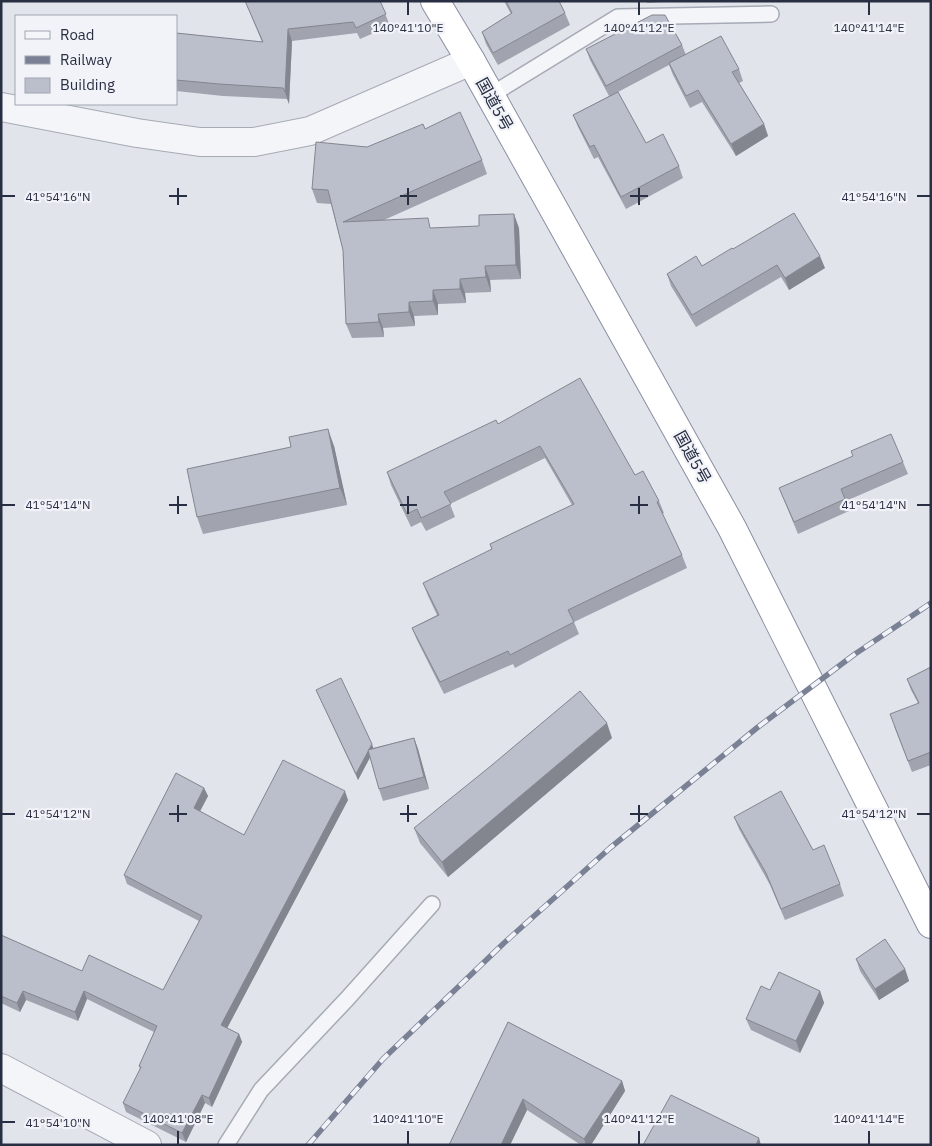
<svg xmlns="http://www.w3.org/2000/svg" width="932" height="1146" font-family="'IBM Plex Sans','Noto Sans JP',sans-serif">
<style>
.lines{fill:none;stroke-linecap:round;stroke-linejoin:round}
.service-casing{stroke:#a6aab5;stroke-width:18}
.minor-casing{stroke:#a6aab5;stroke-width:30}
.trunk-casing{stroke:#888fa2;stroke-width:30}
.service{stroke:#f4f5f9;stroke-width:15}
.minor{stroke:#f4f5f9;stroke-width:28}
.trunk{stroke:#fff;stroke-width:28}
.rail-casing{stroke:#7a8195;stroke-width:5.5}
.rail{stroke:#f1f3f8;stroke-width:4;stroke-dasharray:11;stroke-linecap:butt}
.wall{fill:#a1a4af}
.shaded-wall{fill:#83868e}
.building{fill:#bbbfcb;stroke:#83868e}
.ticks{fill:none;stroke:#292f43;stroke-width:2}
.labels{text-anchor:middle;stroke-width:4.5;stroke-linejoin:round;paint-order:stroke}
.street-label{font-size:16px;fill:#292f43;stroke:#f1f3f8}
.ticks-label{font-size:12px;text-anchor:middle;fill:#292f43;stroke:#f1f3f8;stroke-width:4.5;stroke-linejoin:round;paint-order:stroke}
</style>
<rect width="100%" height="100%" fill="#e1e4eb"/>
<g class="lines">
<g class="service-casing">
<g id="service">
<polyline points="491,95 618,17 771,14"/>
<polyline points="226,1145 261,1090 347,999 432,904"/>
</g>
</g>
<g class="minor-casing">
<g id="minor">
<polyline points="1,107 137,133 200,142 254,142 310,131 471,61"/>
<polyline points="1,1068 147,1145"/>
</g>
</g>
<g class="trunk-casing">
<polyline id="trunk" points="435,1 471,61 732,528 931,924"/>
</g>
<use href="#service" class="service"/>
<use href="#minor" class="minor"/>
<use href="#trunk" class="trunk"/>
<g class="rail-casing">
<polyline id="rail" points="308,1145 383,1059 504,943 610,848 758,727 855,654 931,603"/>
</g>
<use href="#rail" class="rail"/>
</g>
<g class="wall">
<polygon points="245,1 380,1 390,26 360,39 357,33 292,41 289,104 287,99 223,96 176,91 176,33 262,42"/>
<polygon points="504,1 559,1 565,13 570,25 498,65 486,44 482,32 511,14"/>
<polygon points="647,1 679,1 647,3"/>
<polygon points="682,45 686,55 739,69 743,81 739,83 764,124 768,136 736,156 702,102 690,108 673,75 669,65 618,92 646,143 679,166 683,178 626,209 598,157 594,159 578,127 573,115 609,96 590,60 586,49"/>
<polygon points="425,129 482,160 487,174 384,220 431,228 519,228 521,279 490,280 491,292 465,293 466,303 438,304 438,315 414,316 415,326 383,328 384,337 352,338 346,324 343,250 331,204 317,203 312,189 367,147"/>
<polygon points="733,249 825,268 789,290 781,277 696,327 671,286 667,274 702,266"/>
<polygon points="498,424 635,475 659,501 664,513 662,514 682,555 687,568 574,622 579,634 515,668 513,664 444,694 417,640 412,628 437,615 428,596 423,583 492,550 490,544 572,505 545,458 450,504 455,517 426,531 421,522 411,527 391,485 387,472"/>
<polygon points="334,446 347,505 203,534 197,517"/>
<polygon points="903,462 908,474 846,501 849,511 798,534 779,488"/>
<polygon points="931,667 931,765 912,772 894,726 918,703 911,690 907,679"/>
<polygon points="316,690 373,748 414,738 418,749 429,789 383,801 379,789 370,757 358,780"/>
<polygon points="612,738 448,877 420,843 414,828"/>
<polygon points="204,788 208,796 200,811 244,835 348,800 227,1028 239,1034 242,1042 212,1107 205,1103 186,1142 126,1112 123,1103 140,1069 139,1066 154,1032 87,999 78,1021 26,1000 20,1012 1,1003 1,935 82,971 163,990 199,921 127,884 124,875"/>
<polygon points="734,817 813,850 840,884 844,896 785,920 770,885 739,829"/>
<polygon points="856,959 905,969 909,981 879,1000 860,971"/>
<polygon points="770,990 820,991 824,1003 800,1053 751,1030 746,1019"/>
<polygon points="508,1022 622,1081 625,1091 591,1145 581,1145 527,1110 510,1145 449,1145"/>
</g>
<g class="shaded-wall">
<polygon points="288,29 292,41 289,104 285,92"/>
<polygon points="764,124 768,136 736,156 731,144"/>
<polygon points="514,214 519,228 521,279 516,265"/>
<polygon points="820,256 825,268 789,290 785,278"/>
<polygon points="485,266 490,280 491,292 486,277"/>
<polygon points="460,279 465,293 466,303 460,289"/>
<polygon points="433,290 438,304 438,315 433,301"/>
<polygon points="409,302 414,316 415,326 409,312"/>
<polygon points="378,314 383,328 384,337 379,322"/>
<polygon points="328,429 334,446 347,505 340,488"/>
<polygon points="607,723 612,738 448,877 442,862"/>
<polygon points="414,738 418,749 429,789 424,777"/>
<polygon points="372,744 374,750 358,780 356,774"/>
<polygon points="204,788 208,796 197,817 194,808"/>
<polygon points="345,791 348,800 224,1034 221,1025"/>
<polygon points="905,969 909,981 879,1000 875,989"/>
<polygon points="23,991 26,1000 20,1012 17,1003"/>
<polygon points="84,991 87,999 78,1021 75,1012"/>
<polygon points="820,991 824,1003 800,1053 796,1041"/>
<polygon points="239,1034 242,1042 212,1107 209,1098"/>
<polygon points="622,1081 625,1091 591,1145 586,1145 584,1139"/>
<polygon points="202,1095 205,1103 186,1142 182,1133"/>
<polygon points="523,1099 527,1110 510,1145 501,1145"/>
<polygon points="759,1138 761,1145 756,1145"/>
</g>
<g class="building">
<polygon points="245,1 380,1 386,14 356,28 353,22 288,29 285,92 283,88 219,84 176,80 176,33 263,42"/>
<polygon points="506,1 559,1 565,13 493,53 482,32 512,13"/>
<polygon points="652,15 665,15 682,45 606,86 586,49"/>
<polygon points="721,36 739,69 732,72 764,124 731,144 698,90 686,96 669,63"/>
<polygon points="618,92 646,143 663,134 679,166 621,197 594,145 590,147 573,115"/>
<polygon points="460,112 482,160 343,222 428,218 430,228 479,226 479,215 514,214 516,265 485,266 486,277 460,279 460,289 433,290 433,301 409,302 409,312 378,314 379,322 346,324 343,250 328,190 312,189 316,142 367,147 423,124 425,129"/>
<polygon points="794,213 820,256 785,278 777,265 692,315 667,274 696,256 702,266 732,248 733,249"/>
<polygon points="580,378 635,475 643,471 659,501 657,502 682,555 568,610 574,622 510,655 508,651 440,682 412,628 439,615 423,583 492,549 490,544 574,504 540,446 444,492 451,504 421,518 417,509 407,514 387,472 496,420 498,424"/>
<polygon points="328,429 340,488 197,517 187,469 291,447 289,437"/>
<polygon points="891,434 903,462 841,489 845,499 794,522 779,488 853,456 851,451"/>
<polygon points="931,667 931,752 908,761 890,714 919,703 907,679"/>
<polygon points="341,678 372,744 356,774 316,690"/>
<polygon points="580,691 607,723 442,862 414,828 492,765"/>
<polygon points="414,738 424,777 379,789 368,750"/>
<polygon points="283,760 345,791 221,1025 239,1034 209,1098 202,1095 182,1133 123,1103 141,1067 139,1066 157,1026 84,991 75,1012 23,991 17,1003 1,996 1,935 82,971 89,955 163,990 202,916 124,875 176,773 204,788 194,808 244,835"/>
<polygon points="781,791 813,850 824,845 840,884 781,909 766,873 734,817"/>
<polygon points="885,939 905,969 875,989 856,959"/>
<polygon points="779,972 820,991 796,1041 746,1019 761,986 770,990"/>
<polygon points="508,1022 622,1081 584,1139 523,1099 501,1145 449,1145"/>
<polygon points="671,1095 759,1138 756,1145 643,1145"/>
</g>
<path class="ticks" d="M 408,2 L 408,15M 639,2 L 639,15M 869,2 L 869,15M 178,188 L 178,205M 408,188 L 408,205M 639,188 L 639,205M 2,196 L 15,196M 169,196 L 187,196M 400,196 L 417,196M 630,196 L 648,196M 917,196 L 930,196M 178,496 L 178,514M 408,496 L 408,514M 639,496 L 639,514M 2,505 L 15,505M 169,505 L 187,505M 400,505 L 417,505M 630,505 L 648,505M 917,505 L 930,505M 178,805 L 178,822M 408,805 L 408,822M 639,805 L 639,822M 2,814 L 15,814M 169,814 L 187,814M 400,814 L 417,814M 630,814 L 648,814M 917,814 L 930,814M 2,1122 L 15,1122M 178,1131 L 178,1144M 408,1131 L 408,1144M 639,1131 L 639,1144M 869,1131 L 869,1144"/>
<g class="labels">
<g class="street-label">
<text transform="translate(495 104) rotate(61)" y="6">国道5号</text>
<text transform="translate(693 457) rotate(61)" y="6">国道5号</text>
</g>
</g>
<g class="ticks-label">
<text x="408" y="32">140°41'10"E</text>
<text x="639" y="32">140°41'12"E</text>
<text x="869" y="32">140°41'14"E</text>
<text x="58" y="201">41°54'16"N</text>
<text x="874" y="201">41°54'16"N</text>
<text x="58" y="509">41°54'14"N</text>
<text x="874" y="509">41°54'14"N</text>
<text x="58" y="818">41°54'12"N</text>
<text x="874" y="818">41°54'12"N</text>
<text x="178" y="1123">140°41'08"E</text>
<text x="408" y="1123">140°41'10"E</text>
<text x="639" y="1123">140°41'12"E</text>
<text x="869" y="1123">140°41'14"E</text>
<text x="58" y="1127">41°54'10"N</text>
</g>
<rect width="932" height="1146" fill="none" stroke="#292f43" stroke-width="5"/>
<rect x="15" y="15" width="162" height="90" fill="#f1f3f8" stroke="#a1a5b0"/>
<rect x="25" y="31" width="25" height="8" fill="#f4f5f9" stroke="#a1a5b0"/>
<text x="60" y="40" font-size="15" fill="#292f43">Road</text>
<rect x="25" y="56" width="25" height="8" fill="#7a8195" stroke="#a1a5b0"/>
<text x="60" y="65" font-size="15" fill="#292f43">Railway</text>
<rect x="25" y="78" width="25" height="15" fill="#bbbfcb" stroke="#a1a5b0"/>
<text x="60" y="90" font-size="15" fill="#292f43">Building</text>
</svg>
